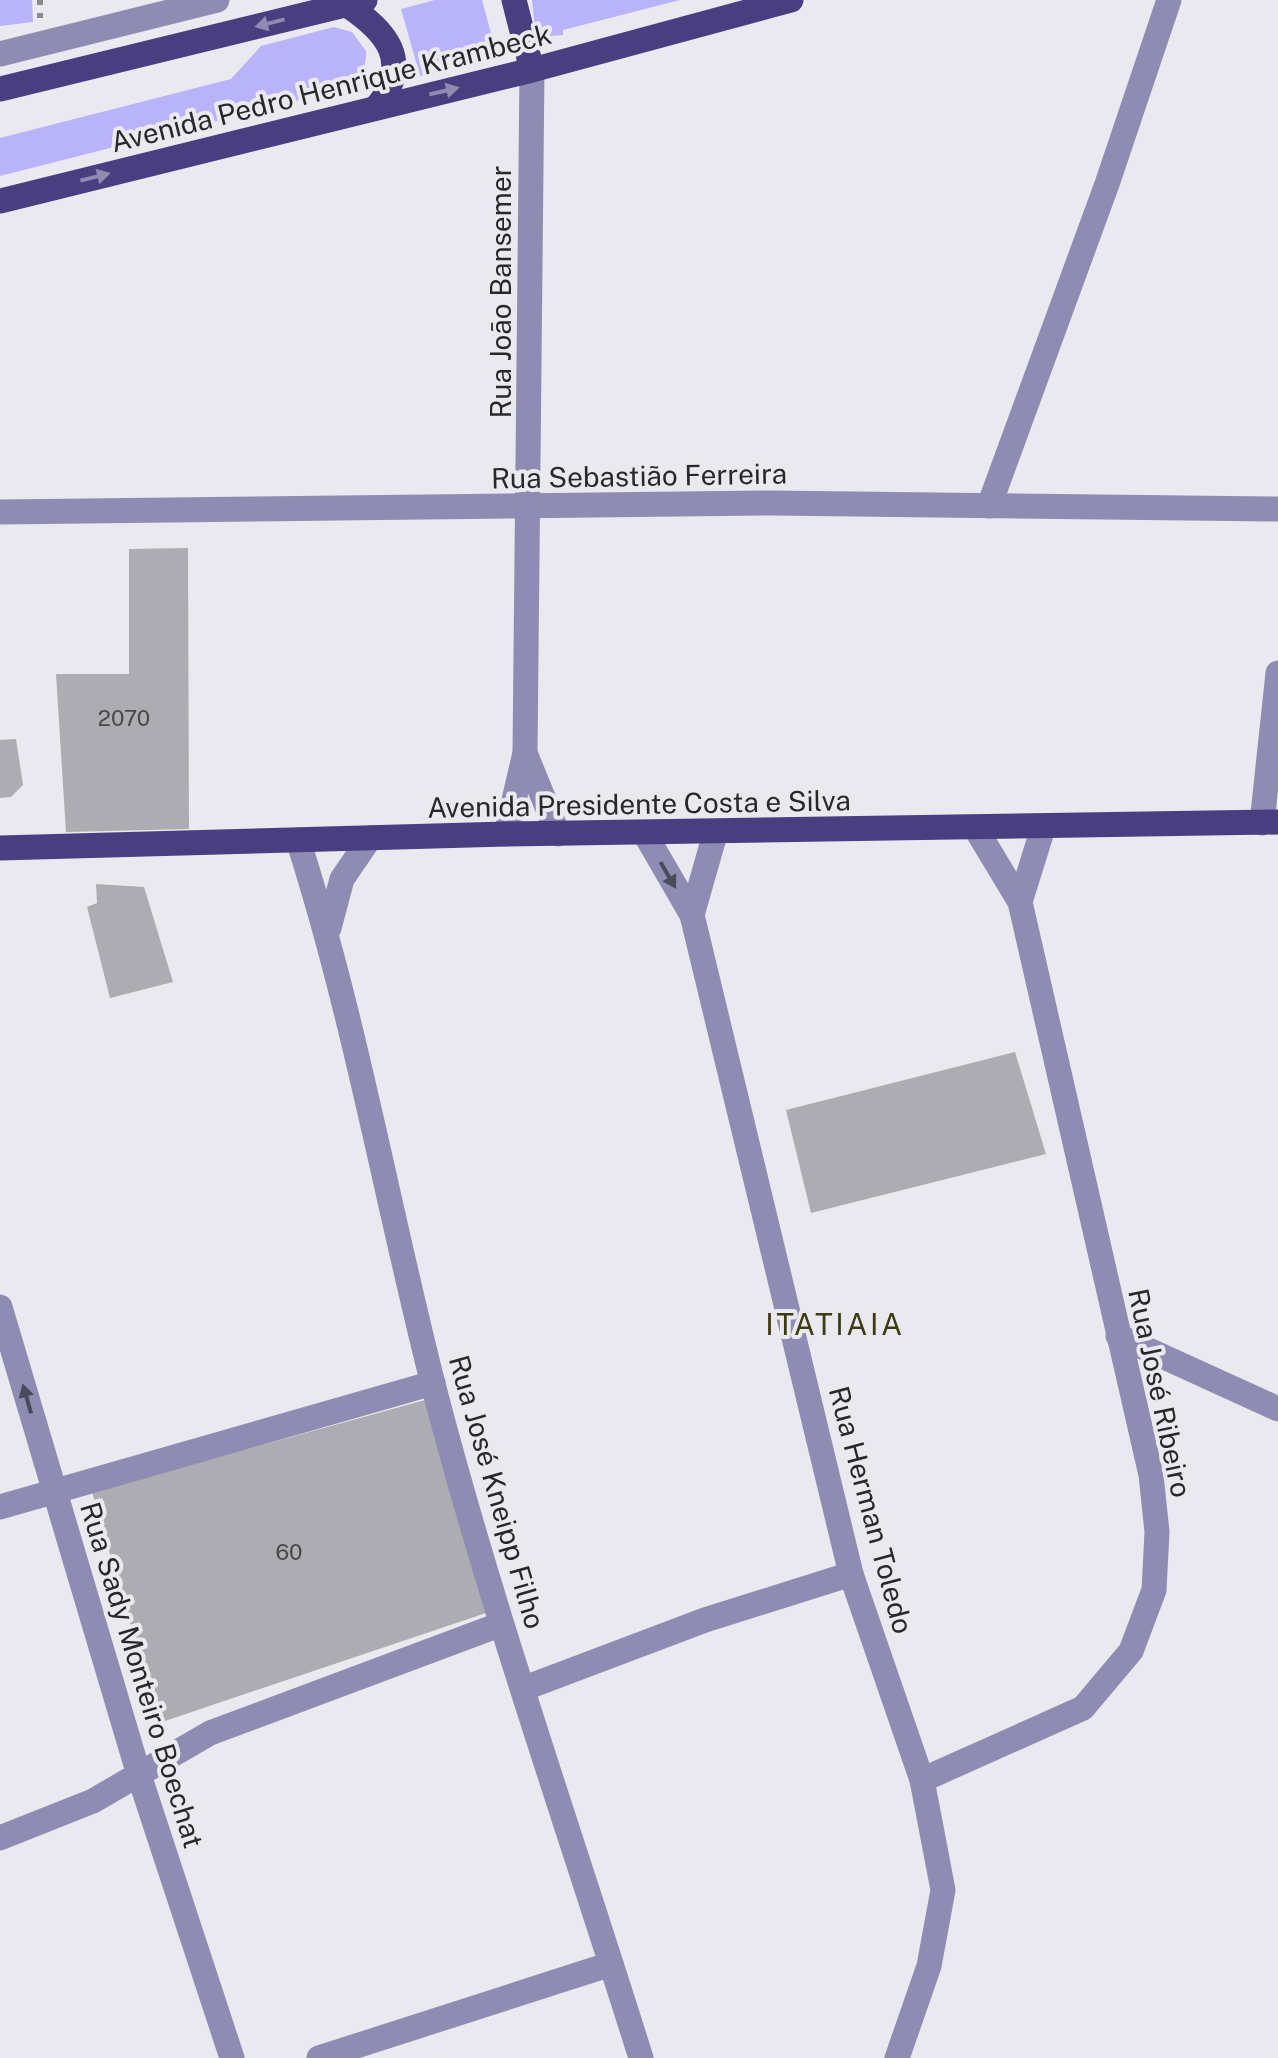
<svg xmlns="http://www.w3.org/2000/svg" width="1278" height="2058" font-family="'Public Sans',sans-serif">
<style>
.green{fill:#b9b3fa}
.building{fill:#acacb2}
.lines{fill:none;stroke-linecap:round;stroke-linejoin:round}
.path{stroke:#89898d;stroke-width:6;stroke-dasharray:5 8;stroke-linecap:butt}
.minor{stroke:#8f8cb3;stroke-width:25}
.major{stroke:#483e80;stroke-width:25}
.oneway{fill:#918bb2}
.oneway2{fill:#4c4b5a}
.labels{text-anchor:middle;stroke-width:8;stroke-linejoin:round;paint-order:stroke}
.number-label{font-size:22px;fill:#49494c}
.street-label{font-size:28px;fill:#28282a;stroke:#eae9ef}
.neighbourhood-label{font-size:30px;letter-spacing:2.5px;fill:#3c3b12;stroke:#eae9ef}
</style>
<rect width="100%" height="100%" fill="#eae9ef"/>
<g class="green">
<polygon points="0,0 32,0 33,22 0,26"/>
<polygon points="435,0 482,0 497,55 420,76 401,9"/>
<polygon points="532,0 680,0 563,30 563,35 550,36 535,29"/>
<path d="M 334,27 L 352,32 L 366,51 C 368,77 348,91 326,98 L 322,88 L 315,96 L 0,176 L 0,138 L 231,79 L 261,46 Z"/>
</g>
<g class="building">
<polygon points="188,548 189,829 66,832 56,674 129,674 129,549"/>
<polygon points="16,739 23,785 11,797 0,798 0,740"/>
<polygon points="96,884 144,887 173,982 110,998 87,907 97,903"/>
<polygon points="1015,1052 1046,1154 811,1213 786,1110"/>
<polygon points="425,1400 486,1613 159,1723 92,1492"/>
</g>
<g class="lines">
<polyline class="path" points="40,0 40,19"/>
<g class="minor">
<polyline points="0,54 217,0"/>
<polyline points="989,506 1107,184 1169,0"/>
<polyline points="0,512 772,503 1278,509"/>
<polyline points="525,753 558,834"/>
<polyline points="1262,823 1278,673"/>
<polyline points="506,834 525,753 532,70"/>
<polyline points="645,834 692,915 851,1574 922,1780 943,1890 929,1966 897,2058"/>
<path d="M 298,840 C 355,1018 387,1203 433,1384 C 492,1612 571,1834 641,2058"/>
<polyline points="1020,902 1043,828"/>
<polyline points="692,915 715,834"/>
<polyline points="329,928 342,879 370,838"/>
<polyline points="0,1307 139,1775 232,2058"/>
<polyline points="1118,1336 1278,1409"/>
<polyline points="0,1507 433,1383"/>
<polyline points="525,1688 705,1620 851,1574"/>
<polyline points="922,1780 1083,1708 1131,1651 1154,1590 1157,1532 1151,1475 1020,902 976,829"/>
<polyline points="0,1838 93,1801 210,1733 499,1625"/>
<polyline points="319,2058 611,1964"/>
</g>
<g class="major">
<polyline points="514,0 532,70"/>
<path d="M 347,5 C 388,32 412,62 377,107"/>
<polyline points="0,89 365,0"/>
<polyline points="0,201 532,70 791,0"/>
<polyline points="0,848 506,834 1278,822"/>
</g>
</g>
<defs><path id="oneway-solid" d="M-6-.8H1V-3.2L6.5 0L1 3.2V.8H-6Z" transform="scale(2.5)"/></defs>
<g class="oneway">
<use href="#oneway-solid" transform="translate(270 23) rotate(166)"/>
<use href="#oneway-solid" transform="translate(444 91) rotate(-13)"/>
<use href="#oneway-solid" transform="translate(95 177) rotate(-14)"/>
</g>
<g class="oneway2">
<use href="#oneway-solid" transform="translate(668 875) rotate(60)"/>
<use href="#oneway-solid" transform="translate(27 1399) rotate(-106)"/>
</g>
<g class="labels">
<g class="number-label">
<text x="124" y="726">2070</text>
<text x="289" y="1560">60</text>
</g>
<g class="street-label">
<text transform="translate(331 88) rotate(-14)" y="10">Avenida Pedro Henrique Krambeck</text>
<text transform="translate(501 292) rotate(-90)" y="10">Rua João Bansemer</text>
<text transform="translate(639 476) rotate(-1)" y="10">Rua Sebastião Ferreira</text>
<text transform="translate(639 804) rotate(-1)" y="10">Avenida Presidente Costa e Silva</text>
<text transform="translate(1160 1393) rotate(78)" y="10">Rua José Ribeiro</text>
<text transform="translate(497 1492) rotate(74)" y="10">Rua José Kneipp Filho</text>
<text transform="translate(871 1510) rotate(75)" y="10">Rua Herman Toledo</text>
<text transform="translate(142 1675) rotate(73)" y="10">Rua Sady Monteiro Boechat</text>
</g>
<g class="neighbourhood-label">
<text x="835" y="1335">ITATIAIA</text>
</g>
</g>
</svg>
